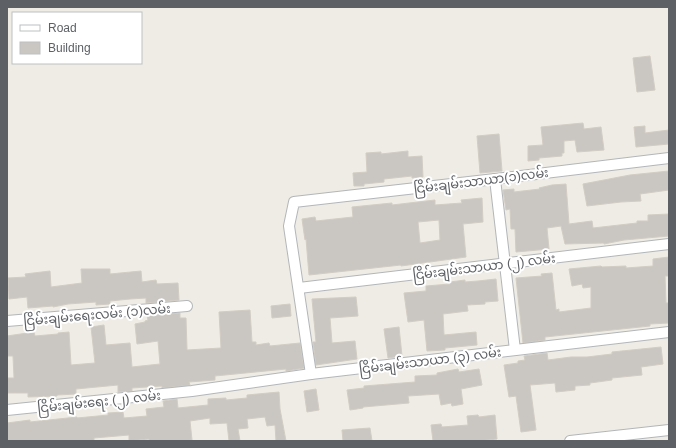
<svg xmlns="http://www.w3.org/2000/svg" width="676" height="448" font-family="Helvetica,'Noto Sans Myanmar',sans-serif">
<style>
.building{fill:#cac7c2;stroke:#d2cdc4;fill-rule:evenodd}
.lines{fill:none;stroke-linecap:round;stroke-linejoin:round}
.minor-casing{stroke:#b3b6b9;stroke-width:12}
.minor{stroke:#fff;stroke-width:10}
.labels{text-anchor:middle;stroke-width:4;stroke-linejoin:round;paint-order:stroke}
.street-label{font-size:13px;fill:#5d6165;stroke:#fff}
</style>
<rect width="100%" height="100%" fill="#eeece5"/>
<g class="building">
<polygon points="650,56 655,90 637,92 633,58"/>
<polygon points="583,123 584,129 601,127 604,150 577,152 575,140 564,141 564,153 562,153 562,156 539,158 539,160 528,161 528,146 543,145 541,127"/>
<polygon points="645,126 645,133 669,130 669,144 636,147 634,127"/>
<polygon points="499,134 502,171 480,173 477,136"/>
<polygon points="408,151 408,157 422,156 423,177 412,178 412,176 384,179 384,182 364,184 364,186 354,186 353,173 367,172 366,153 381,152 381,154"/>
<polygon points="669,171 669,190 640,194 641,201 621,202 587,206 583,184 630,175"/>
<polygon points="566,184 569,224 592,221 593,228 637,223 637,221 648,221 648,215 669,214 669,236 624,240 604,244 604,243 565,244 561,226 547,228 549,249 516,252 515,229 511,229 510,209 506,210 503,190 514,189 514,192 540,189 539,188 552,185"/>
<path d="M 482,198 L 483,222 L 463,224 L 466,257 L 401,266 L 401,265 L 309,275 L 306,239 L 305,240 L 302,219 L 315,217 L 316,221 L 353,217 L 352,207 L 392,203 L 392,205 L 435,200 L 435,205 L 462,203 L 461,200 ZM 439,220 L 440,240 L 420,243 L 418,222 Z"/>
<polygon points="669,257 669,276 665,276 666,303 669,303 669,323 650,324 650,326 545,337 545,340 523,343 516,278 542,276 541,274 552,273 556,310 559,309 559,312 591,308 591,287 583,288 582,284 572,286 569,269 601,266 602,267 626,266 626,268 653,266 653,259"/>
<polygon points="81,269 110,269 110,274 141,271 142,282 156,280 157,284 178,283 179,300 146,303 146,298 130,299 110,301 110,304 96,305 96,302 68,304 53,307 53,306 28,308 27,297 9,299 8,278 26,277 25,274 50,271 51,287 82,283"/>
<polygon points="496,279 498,301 485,302 485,304 467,305 468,311 443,314 444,335 476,332 477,345 445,348 445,350 427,351 424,320 408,322 404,293 426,291 426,286 450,284 450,282 465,280 465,282 478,281"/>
<polygon points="356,297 358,316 330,318 332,343 355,341 357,359 316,365 313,342 316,342 312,299"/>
<polygon points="290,304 291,316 272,318 271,306"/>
<polygon points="250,310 252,342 256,342 256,345 269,343 270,346 300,343 304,368 286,371 286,369 215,376 215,380 189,382 190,385 162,388 162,386 132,388 132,391 118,392 118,385 76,389 76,394 57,395 57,396 28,397 28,393 7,393 7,378 14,378 13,356 7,356 7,336 34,332 35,336 58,334 58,333 69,332 71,365 95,363 91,327 104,325 106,345 130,343 132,367 160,364 158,341 137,344 135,324 145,322 145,321 148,320 147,316 180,313 180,318 186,318 187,350 221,348 219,312"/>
<polygon points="399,327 402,356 388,358 384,329"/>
<polygon points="661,347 663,364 641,367 642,375 612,378 612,380 590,383 590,385 575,386 575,390 556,392 555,383 530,385 536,430 521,432 516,396 509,397 504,365 518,363 518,361 525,360 524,356 547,353 548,360 571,357 587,357 612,354 612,352"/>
<polygon points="458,369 459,372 479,369 482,385 461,389 463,404 452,406 451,403 441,405 439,394 408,396 409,403 363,407 363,408 350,410 347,390 364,388 364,386 415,382 415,376 437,375 437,373"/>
<polygon points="316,389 319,410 307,412 304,391"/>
<polygon points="279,392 280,409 286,441 276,441 275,425 267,426 265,417 247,419 248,428 238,429 240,441 229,441 227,423 210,424 210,418 190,421 192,440 184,441 149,441 149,439 129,441 129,435 94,438 94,441 7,441 7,423 30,420 30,422 77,417 77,418 108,415 108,413 123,412 124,418 147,416 146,409 164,407 163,401 177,399 178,408 208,405 208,399 226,398 226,400 247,398 247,395"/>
<polygon points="478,415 479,417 495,415 497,439 479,441 433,441 431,425 441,424 442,427 468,425 467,416"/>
<polygon points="370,428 372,441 343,441 342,430"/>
</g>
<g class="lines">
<g class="minor-casing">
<g id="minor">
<polyline points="495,179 515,350"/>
<polyline points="299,288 669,244"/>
<polyline points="7,321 187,306"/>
<polyline points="311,374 289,226 294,202 495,179 669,158"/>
<polyline points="7,410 192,391 311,374 669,332"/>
<polyline points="570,441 669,430"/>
</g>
</g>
<use href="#minor" class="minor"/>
</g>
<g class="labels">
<g class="street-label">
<text transform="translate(481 180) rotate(-7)" y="5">ငြိမ်းချမ်းသာယာ(၁)လမ်း</text>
<text transform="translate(484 266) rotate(-7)" y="5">ငြိမ်းချမ်းသာယာ (၂) လမ်း</text>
<text transform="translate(97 314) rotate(-5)" y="5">ငြိမ်းချမ်းရေးလမ်း (၁)လမ်း</text>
<text transform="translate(430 360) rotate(-7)" y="5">ငြိမ်းချမ်းသာယာ (၃) လမ်း</text>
<text transform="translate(99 401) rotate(-6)" y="5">ငြိမ်းချမ်းရေး (၂) လမ်း</text>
</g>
</g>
<rect width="676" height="448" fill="none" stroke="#5d6165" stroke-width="16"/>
<rect x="12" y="12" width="130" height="52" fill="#ffffff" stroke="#bec0c1"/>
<rect x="20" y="25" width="20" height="6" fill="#ffffff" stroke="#bec0c1"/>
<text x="48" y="32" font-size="12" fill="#5d6165">Road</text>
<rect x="20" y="42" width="20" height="12" fill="#cac7c2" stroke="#bec0c1"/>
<text x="48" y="52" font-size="12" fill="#5d6165">Building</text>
</svg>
